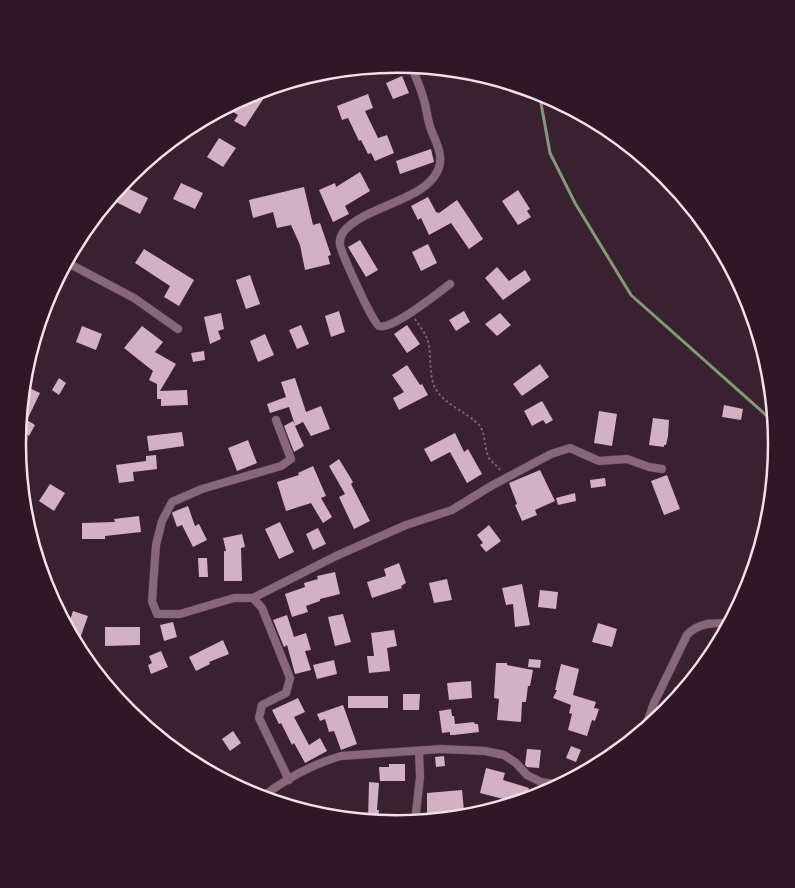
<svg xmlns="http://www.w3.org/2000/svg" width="795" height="888" font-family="Mulish,sans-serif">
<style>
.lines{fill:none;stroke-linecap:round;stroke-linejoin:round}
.stream{stroke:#849979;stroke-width:3}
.building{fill:#d2b1c3}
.minor-casing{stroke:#523d4a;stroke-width:9}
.path{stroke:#7a6370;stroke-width:2;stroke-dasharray:2.5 2.5;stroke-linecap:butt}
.minor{stroke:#866879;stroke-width:8}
.rim{fill:none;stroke:#f2e0e9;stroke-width:2.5}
</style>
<rect width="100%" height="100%" fill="#3a2130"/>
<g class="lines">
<polyline class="stream" points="539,92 550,153 575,203 631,295 776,424"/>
</g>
<g class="building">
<polygon points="402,76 409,93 393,99 386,83"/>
<polygon points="271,87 245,127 234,121 238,115 225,107 252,93"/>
<polygon points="368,94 373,108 365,111 378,138 387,135 394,153 375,161 371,153 368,154 361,140 359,141 348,118 342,120 337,106"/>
<polygon points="219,138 236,148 223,167 207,157"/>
<polygon points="431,149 434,162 400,174 396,161"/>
<polygon points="360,172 370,191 345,206 349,214 333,222 319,190 335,183 336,187"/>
<polygon points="181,183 203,193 195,209 173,199"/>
<polygon points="121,185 148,198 140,214 110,199"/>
<polygon points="304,187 313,225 320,223 331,255 328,256 330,264 305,270 300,245 291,225 277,228 273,212 253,218 249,200"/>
<polygon points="518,190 530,209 527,211 531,217 518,225 502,201"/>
<polygon points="428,197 436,212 439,213 457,200 483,239 469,249 451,223 429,235 421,218 418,220 411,206"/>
<polygon points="360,240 378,270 366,277 348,247"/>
<polygon points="428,244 437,263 421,271 412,252"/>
<polygon points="144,249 194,280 179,306 164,297 170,286 135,263"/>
<polygon points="497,267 509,281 525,270 531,280 503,300 485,278"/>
<polygon points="250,275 260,304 246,309 236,280"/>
<polygon points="339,311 345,332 331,337 325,316"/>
<polygon points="464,311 470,322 456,331 449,320"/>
<polygon points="221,313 224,329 218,331 221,339 210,344 204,317"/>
<polygon points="500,313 511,325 497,336 485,324"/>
<polygon points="301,325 309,344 297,349 289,330"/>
<polygon points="407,325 420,344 407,353 394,334"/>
<polygon points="82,326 102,334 96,350 76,342"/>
<polygon points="142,326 163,342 155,352 176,364 160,391 187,390 188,405 161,406 161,399 157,399 157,384 149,380 153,371 124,348"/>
<polygon points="265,334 274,355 258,362 250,341"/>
<polygon points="204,351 205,360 193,362 191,353"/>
<polygon points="540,364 549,377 522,396 513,384"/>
<polygon points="407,365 420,385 422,384 428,395 399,410 393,398 404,392 392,375"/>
<polygon points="59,378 66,383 59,395 52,390"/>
<polygon points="295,378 306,412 321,406 330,429 311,436 303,422 295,426 304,446 294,452 284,426 293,421 295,425 289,407 270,413 267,404 286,397 281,382"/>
<polygon points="23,385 40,393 27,420 35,425 29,436 26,434 18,448"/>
<polygon points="542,401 553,420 546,424 543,420 532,426 524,411"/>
<polygon points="724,405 743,409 741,420 722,417"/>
<polygon points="599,411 617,414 612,446 594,443"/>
<polygon points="653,418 669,420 668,436 666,445 664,445 664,447 649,445"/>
<polygon points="182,432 184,446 149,451 147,436"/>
<polygon points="455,433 464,452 468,449 482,474 467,483 450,452 431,462 424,449"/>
<polygon points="248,440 257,463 237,471 228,448"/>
<polygon points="156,455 157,469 133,472 134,481 119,483 116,465 146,461 146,456"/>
<polygon points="339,459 353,482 351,484 370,521 354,529 339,497 345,494 329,466"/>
<polygon points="313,466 326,496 321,498 332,517 323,523 311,503 286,511 277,482 299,475 298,473"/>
<polygon points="540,470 555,501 535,510 537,515 522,521 515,505 517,504 509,483"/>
<polygon points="667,475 680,509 664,515 651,481"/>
<polygon points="605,478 606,486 591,488 590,480"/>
<polygon points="50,484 65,493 54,511 39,501"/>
<polygon points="575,493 576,501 558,505 556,498"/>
<polygon points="188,506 195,526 199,524 207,540 193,547 182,525 177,527 172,513 173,512"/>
<polygon points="139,516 141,532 105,536 105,539 82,539 82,523 115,522 114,519"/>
<polygon points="280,522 294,552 279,559 265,529"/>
<polygon points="489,525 501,541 486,552 480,545 483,543 477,535"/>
<polygon points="318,528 326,544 313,550 306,534"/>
<polygon points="242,534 245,547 241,548 242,581 224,581 224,551 226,551 223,538"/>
<polygon points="198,558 207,558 208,577 199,577"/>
<polygon points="399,563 406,583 401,586 402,588 372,598 367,582 386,576 384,569"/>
<polygon points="335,572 340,594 320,599 320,601 306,606 308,612 292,617 285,594 305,587 304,583 318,579 317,576"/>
<polygon points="447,579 452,600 434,603 429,583"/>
<polygon points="522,584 530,625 515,627 513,604 506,605 502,588"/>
<polygon points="540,590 558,592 556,609 538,607"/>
<polygon points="73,611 88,616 77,647 67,629"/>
<polygon points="343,614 351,642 335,646 328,617"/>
<polygon points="287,615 294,637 306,633 311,650 305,651 311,670 295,674 287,645 284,647 273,620"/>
<polygon points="173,622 177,637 164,641 160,625"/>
<polygon points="598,623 617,629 612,647 592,642"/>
<polygon points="105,627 140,627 140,645 105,646"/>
<polygon points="394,630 397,646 387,648 390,671 369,673 367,656 374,656 371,633"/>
<polygon points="223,640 229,654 209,662 210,664 196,671 189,657"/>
<polygon points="161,651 168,667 151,674 148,665 152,663 149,656"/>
<polygon points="529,659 541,660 540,668 528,667"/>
<polygon points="334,660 337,674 317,679 313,665"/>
<polygon points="496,663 507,663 507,665 533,670 530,686 528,686 526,702 522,702 521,722 497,720 499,699 494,698"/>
<polygon points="561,664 579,669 573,695 596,702 594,708 599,709 595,721 592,720 587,736 568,730 572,714 569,713 571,705 553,698 557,690 555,690"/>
<polygon points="471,681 472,698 449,700 447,683"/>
<polygon points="675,687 684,691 676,701 670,698"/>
<polygon points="403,694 420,694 419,710 403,710"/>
<rect x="348" y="696" width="40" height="12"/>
<polygon points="298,698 305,712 294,717 309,745 320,738 327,751 305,763 294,743 292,745 281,723 279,724 272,710"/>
<polygon points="343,705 357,744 341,750 334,731 329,732 325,719 320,721 317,714"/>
<polygon points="451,709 452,716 454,716 455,724 474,722 475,724 478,724 479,732 454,735 450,735 450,732 442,733 439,711"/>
<polygon points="233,731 241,743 230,751 222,739"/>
<polygon points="571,746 581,750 576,762 566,758"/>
<polygon points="527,749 541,750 539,768 527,767 525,765"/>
<polygon points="444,756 445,766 436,767 435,757"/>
<polygon points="389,764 405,764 405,781 380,781 379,767 389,767"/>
<polygon points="486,768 505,773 503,780 529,788 525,800 510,805 511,801 480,793"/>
<polygon points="369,782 379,783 377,810 379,810 378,822 368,821"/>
<polygon points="462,790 464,811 427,813 427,793"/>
</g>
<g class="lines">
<g class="minor-casing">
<g id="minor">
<path d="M 411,65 C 415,76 420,86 423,97 C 426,106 427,115 429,123 C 432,136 442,149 440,163 C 434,200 367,204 344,231 C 341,235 339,239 340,245 C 342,254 373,324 379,326 C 392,330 438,293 450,284"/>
<polyline points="66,262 134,298 178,329"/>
<polyline points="276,420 291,459 281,466 202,489 172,502 162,521 156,545 152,601 157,614 180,614 234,598 253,598 262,608 290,678 286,693 262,705 259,718 289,780"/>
<polyline points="253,598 336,556 406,525 452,510 491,486 551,454 570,448 599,461 627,459 649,467 662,469"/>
<path d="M 644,731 L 654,703 L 687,635 C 699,622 714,623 730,623"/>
<path d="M 261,798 C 284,780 313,764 341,756 L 441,749 L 485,751 L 504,755 L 516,763 L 527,775 L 541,782 L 561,785"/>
<polyline points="415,822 420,777 419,751"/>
</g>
</g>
<path class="path" d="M 415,319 C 419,325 424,332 427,338 C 433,355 427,376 437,391 C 447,406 467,412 479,425 C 486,433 484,448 489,458 C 493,464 498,465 501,472"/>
<use href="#minor" class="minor"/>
</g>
<path d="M0 0H795V888H0ZM26 444a371 371 0 1 1 742 0a371 371 0 1 1-742 0Z" fill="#301726" fill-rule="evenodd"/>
<path class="rim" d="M26 444a371 371 0 1 1 742 0a371 371 0 1 1-742 0Z"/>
</svg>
